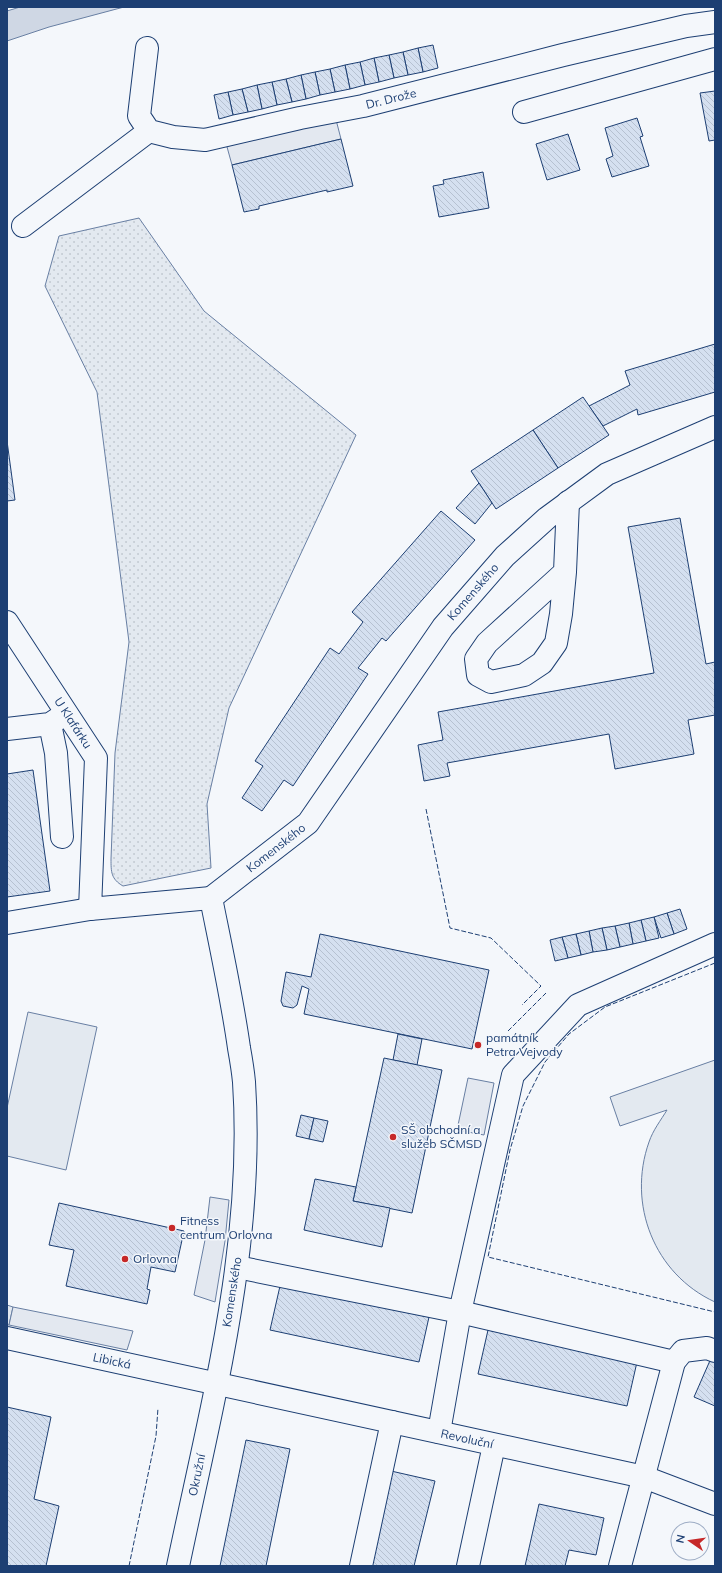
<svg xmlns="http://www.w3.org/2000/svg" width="722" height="1573" font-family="Mulish,sans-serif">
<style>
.grass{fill:url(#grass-tufts);stroke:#687fa3}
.garden{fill:url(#garden-dots);stroke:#687fa3}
.pitch{fill:#e3e9f0;stroke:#687fa3}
.parking{fill:#e3e8f0;stroke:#687fa3}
.water{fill:#cfd7e4;stroke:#687fa3}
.building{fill:url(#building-back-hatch);stroke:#1d3f73}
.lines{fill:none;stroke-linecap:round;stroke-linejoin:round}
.minor-casing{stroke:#1d3f73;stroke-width:24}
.minor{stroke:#f4f7fb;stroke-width:22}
.fence{stroke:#1d3f73;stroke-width:1;stroke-dasharray:5 2;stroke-linecap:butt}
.poi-dot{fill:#c62828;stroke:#f4f7fb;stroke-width:1.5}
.labels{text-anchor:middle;stroke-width:3;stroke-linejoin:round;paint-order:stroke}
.street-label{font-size:12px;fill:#1d3f73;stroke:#f4f7fb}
.poi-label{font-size:12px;fill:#1d3f73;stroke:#f4f7fb;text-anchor:start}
</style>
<defs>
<pattern id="grass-tufts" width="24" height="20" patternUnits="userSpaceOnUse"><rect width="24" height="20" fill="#e3e9f0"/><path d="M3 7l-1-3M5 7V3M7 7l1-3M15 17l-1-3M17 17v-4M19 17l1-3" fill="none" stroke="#c2c9d1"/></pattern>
<pattern id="garden-dots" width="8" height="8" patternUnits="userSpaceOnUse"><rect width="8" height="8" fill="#e3e9f0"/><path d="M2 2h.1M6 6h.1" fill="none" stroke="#c2c9d1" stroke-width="1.8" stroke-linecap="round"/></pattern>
<pattern id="building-back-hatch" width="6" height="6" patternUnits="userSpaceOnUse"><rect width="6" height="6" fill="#d5e0f0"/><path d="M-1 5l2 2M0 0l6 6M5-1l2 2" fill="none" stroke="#b6c1d1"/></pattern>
</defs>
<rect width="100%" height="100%" fill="#f4f7fb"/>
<polygon class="grass" points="7,1305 13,1307 9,1325 7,1325"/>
<path class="garden" d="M 139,218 L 204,311 L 356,435 L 229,708 L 207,804 L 211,868 L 123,886 C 111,879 111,872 111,859 L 115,753 L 129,642 L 97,392 L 45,286 L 59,236 Z"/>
<g class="pitch">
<polygon points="28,1012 97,1027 66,1170 7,1156 7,1108"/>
<path d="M 715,1060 L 715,1302 C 654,1274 627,1204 649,1142 C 653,1130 661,1120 667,1110 L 620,1126 L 610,1097 Z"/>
</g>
<g class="parking">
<polygon points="334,112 341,139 232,165 224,136"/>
<polygon points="468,1078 494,1083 484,1135 457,1130"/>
<polygon points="210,1197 229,1200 225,1241 215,1302 194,1295 205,1240"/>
<polygon points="13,1307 133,1331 127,1350 9,1325"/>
</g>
<polygon class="water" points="20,7 124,7 49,27 7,41 7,11"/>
<g class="building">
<polygon points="433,45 438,68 423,72 418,48"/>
<polygon points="418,48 423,72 408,75 403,52"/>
<polygon points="403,52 408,75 394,78 389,55"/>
<polygon points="389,55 394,78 379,82 374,58"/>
<polygon points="374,58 379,82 365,85 360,62"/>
<polygon points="360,62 365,85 350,89 345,65"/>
<polygon points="345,65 350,89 335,92 330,69"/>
<polygon points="330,69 335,92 320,95 315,72"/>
<polygon points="315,72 320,95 306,99 301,75"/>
<polygon points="301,75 306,99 292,102 286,79"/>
<polygon points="286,79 292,102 277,105 272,82"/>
<polygon points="272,82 277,105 262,109 257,85"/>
<polygon points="257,85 262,109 248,112 242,89"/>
<polygon points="242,89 248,112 233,115 228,92"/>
<polygon points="715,91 715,140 709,141 700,93"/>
<polygon points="228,92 233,115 219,119 214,95"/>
<polygon points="637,118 643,136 640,137 649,166 612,177 606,159 613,156 605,128"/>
<polygon points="568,134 580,170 547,180 536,144"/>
<polygon points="341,139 353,186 327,192 327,190 259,206 259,209 244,212 232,165"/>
<polygon points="483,172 489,208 439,217 433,186 444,184 443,180"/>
<polygon points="715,344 715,392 638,415 637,409 603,426 589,406 630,385 625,371"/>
<polygon points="583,397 609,435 558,468 533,430"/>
<polygon points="533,430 558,468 496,509 471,471"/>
<polygon points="7,441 15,500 7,501"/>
<polygon points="479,483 492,503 475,524 456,508"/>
<polygon points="441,511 475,540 386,641 382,638 358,668 368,674 293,786 284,780 262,811 242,798 263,766 255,761 330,648 339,654 363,622 352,612"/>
<polygon points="680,518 706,664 715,662 715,715 688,720 694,754 615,769 609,734 447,763 450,776 424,781 418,745 443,740 438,712 654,673 628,527"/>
<polygon points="33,770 50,891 7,897 7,774"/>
<polygon points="680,909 687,929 674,934 667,913"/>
<polygon points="667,913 674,934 661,938 654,917"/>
<polygon points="654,917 659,938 646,941 641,920"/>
<polygon points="641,920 646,941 633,944 629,923"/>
<polygon points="629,923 633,944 620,947 615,926"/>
<polygon points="615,926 620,947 607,950 602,928"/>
<polygon points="602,928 607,950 593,952 589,931"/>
<polygon points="589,931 593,952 581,955 576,934"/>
<polygon points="320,934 489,970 472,1049 304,1014 309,989 302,986 297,1005 293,1008 283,1006 281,1001 286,972 311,977"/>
<polygon points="576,934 581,955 568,958 562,937"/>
<polygon points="562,937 568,958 555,961 550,940"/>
<polygon points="398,1034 422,1039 417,1065 393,1060"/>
<polygon points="384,1058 442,1070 412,1213 353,1201"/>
<polygon points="301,1115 314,1118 309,1139 296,1136"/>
<polygon points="314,1118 328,1121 323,1142 309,1139"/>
<polygon points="315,1179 356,1187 353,1201 390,1208 382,1247 304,1230"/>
<polygon points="59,1203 184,1231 175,1272 151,1267 147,1289 150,1290 147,1304 66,1286 74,1250 49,1245"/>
<polygon points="280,1286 429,1317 419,1362 270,1330"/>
<polygon points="488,1330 637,1362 627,1406 478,1374"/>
<polygon points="712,1356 715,1358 715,1406 694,1397"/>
<polygon points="7,1407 51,1417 34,1499 59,1506 46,1566 7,1566"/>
<polygon points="246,1440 290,1449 266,1566 220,1566"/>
<polygon points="391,1471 435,1481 414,1566 368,1566"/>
<polygon points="539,1504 604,1518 596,1555 569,1550 565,1566 525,1566"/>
</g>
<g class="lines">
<g class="minor-casing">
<g id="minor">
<polyline points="147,48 139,116 149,131 173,137 205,140 300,118 363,106 563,55 686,26 715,22"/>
<polyline points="524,112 715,59"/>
<polyline points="23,226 149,131"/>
<polyline points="565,572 487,643 476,659 478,675 491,682 524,675 542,663 556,643 561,614 565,572 568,502"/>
<polyline points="7,622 96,758 90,909 211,898"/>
<polyline points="50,724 56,753 62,837"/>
<polyline points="7,729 50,724 62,716"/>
<polyline points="211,898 308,823 443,627 505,556 547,518 607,474 715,427"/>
<polyline points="7,923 90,909"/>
<polyline points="237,1267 460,1312 674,1362"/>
<polyline points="7,1338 644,1477 715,1504"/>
<polyline points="439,1432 460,1312 513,1075 578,1005 715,944"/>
<path d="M 178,1566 C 211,1407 255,1246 244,1082 C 243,1071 241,1059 239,1048 C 232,998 221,948 211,898"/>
<polyline points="361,1566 392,1422"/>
<polyline points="468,1566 494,1445"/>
<polyline points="620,1566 674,1362 683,1351 707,1348 715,1351"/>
</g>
</g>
<use href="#minor" class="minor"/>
<g class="fence">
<polyline points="426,809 450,928 491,938 541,986 522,1005"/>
<polyline points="715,963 605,1007 569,1034 545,1062 523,1106 510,1150 488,1257 715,1312"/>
<polyline points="508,1031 546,993"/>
<polyline points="129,1566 156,1436 158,1408"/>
</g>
</g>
<g class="poi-dot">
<circle cx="478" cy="1045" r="4"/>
<circle cx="393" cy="1137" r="4"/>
<circle cx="172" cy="1228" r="4"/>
<circle cx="125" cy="1259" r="4"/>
</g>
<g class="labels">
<g class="street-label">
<text transform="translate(391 99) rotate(-14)" y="4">Dr. Drože</text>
<text transform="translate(473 592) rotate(-49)" y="4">Komenského</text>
<text transform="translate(73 723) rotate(57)" y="4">U Klafárku</text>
<text transform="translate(276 848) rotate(-38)" y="4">Komenského</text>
<text transform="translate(232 1292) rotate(-81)" y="4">Komenského</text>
<text transform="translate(112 1361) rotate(12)" y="4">Libická</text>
<text transform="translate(467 1439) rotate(12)" y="4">Revoluční</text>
<text transform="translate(197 1475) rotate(-78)" y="4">Okružní</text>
</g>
<g class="poi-label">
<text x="486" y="1042">památník<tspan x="486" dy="14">Petra Vejvody</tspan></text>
<text x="401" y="1134">SŠ obchodní a<tspan x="401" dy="14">služeb SČMSD</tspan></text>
<text x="180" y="1225">Fitness<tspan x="180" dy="14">centrum Orlovna</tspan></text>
<text x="133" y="1263">Orlovna</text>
</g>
</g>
<rect width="722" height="1573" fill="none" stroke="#1d3f73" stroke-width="16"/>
<g transform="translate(690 1541) rotate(283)"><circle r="19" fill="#f4f7fb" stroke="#9eadc5"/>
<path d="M0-3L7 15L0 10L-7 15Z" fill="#c62828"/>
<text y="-6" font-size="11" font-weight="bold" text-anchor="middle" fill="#1d3f73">N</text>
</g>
</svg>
